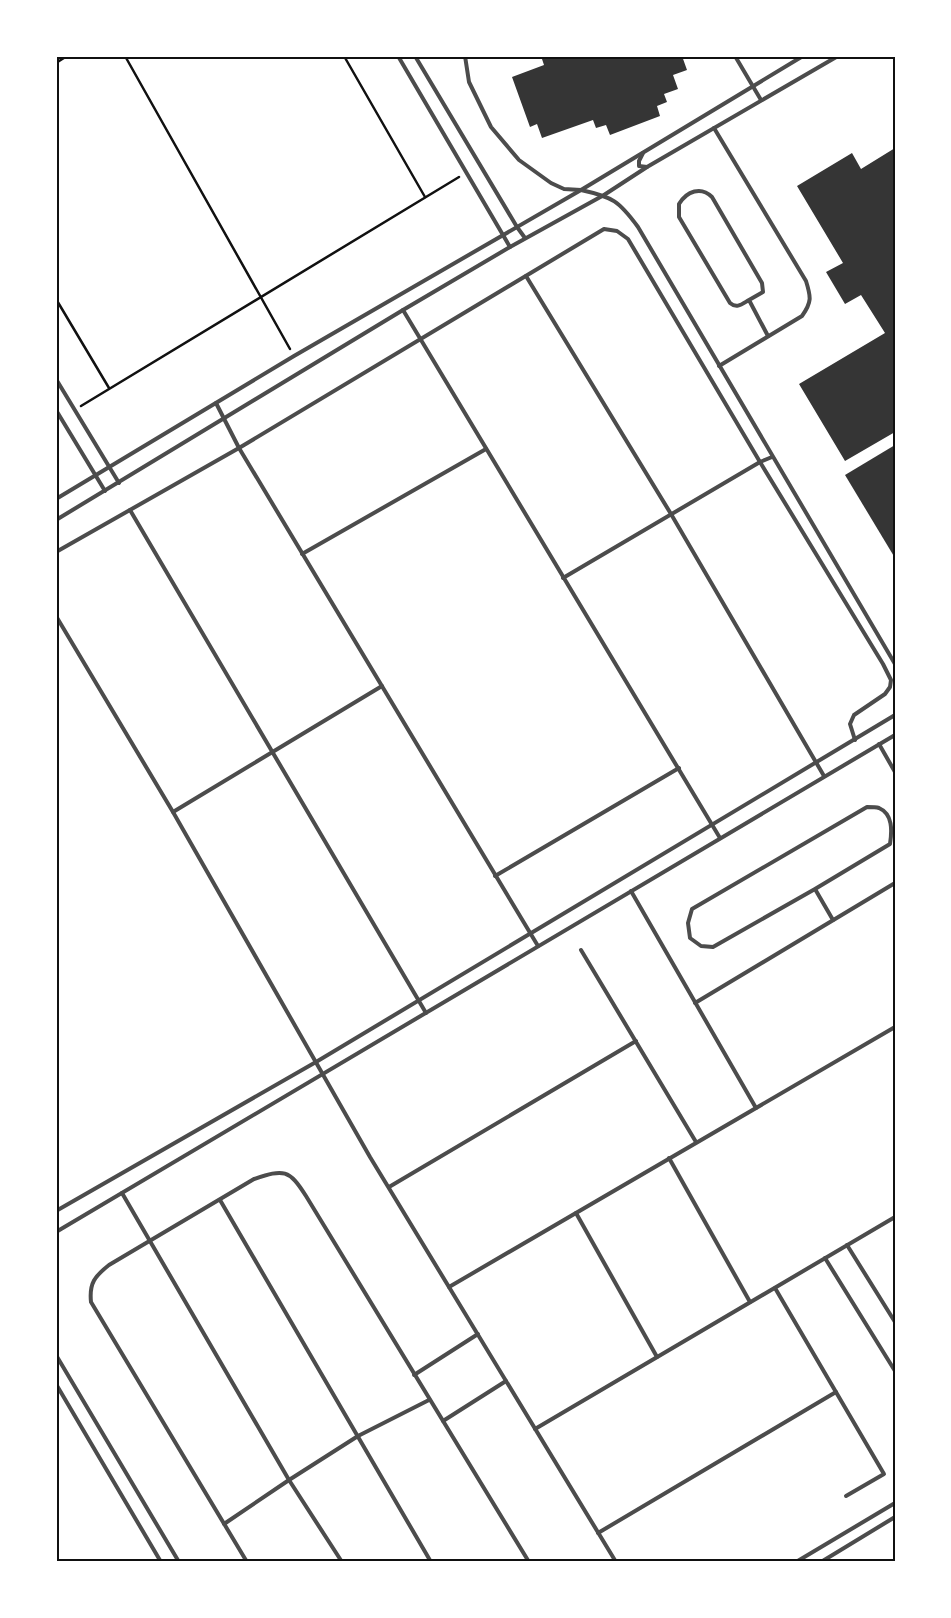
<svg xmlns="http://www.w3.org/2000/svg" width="951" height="1618" font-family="'Space Grotesk',sans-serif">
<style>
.building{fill:#353535}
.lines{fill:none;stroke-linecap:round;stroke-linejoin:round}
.path{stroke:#111;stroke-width:2.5}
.service{stroke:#4c4c4c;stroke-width:4}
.neatline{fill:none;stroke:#111;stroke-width:2}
</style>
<rect width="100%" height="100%" fill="#fff"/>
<g class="building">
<polygon points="541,56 682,56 687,70 673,75 678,89 664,94 667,102 657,106 660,116 610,135 606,125 596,128 593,120 542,138 537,124 530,127 512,77 544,65"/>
<polygon points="895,148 895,432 845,461 799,384 885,333 861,295 845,304 826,272 843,263 797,186 852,153 861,169"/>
<polygon points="895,445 895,558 845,475"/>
</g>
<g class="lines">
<g class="path">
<polyline points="125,56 290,349"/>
<polyline points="344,56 425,197"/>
<polyline points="56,63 67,56"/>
<polyline points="56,299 109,388"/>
<polyline points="81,406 459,177"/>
</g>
<g class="service">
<polyline points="398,56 510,247"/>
<polyline points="415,56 517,227 525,238"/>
<polyline points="465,56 469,82 491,127 519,160 551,183 564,189 581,190 803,56"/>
<polyline points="735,56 761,100"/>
<path d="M 714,128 L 806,281 C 811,297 812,302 802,316 L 719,366"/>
<polyline points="643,153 639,161 639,166 647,167"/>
<polyline points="526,276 671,514 824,776"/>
<path d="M 749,300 C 742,304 737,309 730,303 L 679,217 L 679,204 C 687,191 701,186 712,197 L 762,283 L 763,292 L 749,300 L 768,336"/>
<polyline points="403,310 720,838"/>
<polyline points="56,379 119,483"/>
<polyline points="216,403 239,448 538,946"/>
<polyline points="56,410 105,491"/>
<path d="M 56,499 L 294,356 L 581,190 C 613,197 619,201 638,227 L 895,664"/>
<polyline points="130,510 426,1013"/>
<polyline points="56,520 403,310 510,247 604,195 647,167 838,56"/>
<polyline points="56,552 239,448 604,229 617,231 628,239 760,462 883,664 891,680 890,687 885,694 854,715 850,724 855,740"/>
<polyline points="302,554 486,449"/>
<polyline points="563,578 760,462 772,457"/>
<polyline points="56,616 173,812 370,1157 616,1562"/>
<polyline points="879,744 895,772"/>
<polyline points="173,812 382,686"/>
<polyline points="495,876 679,768"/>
<path d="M 815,889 L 890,844 C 892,831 893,814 879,808 C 876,807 870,807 867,807 L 692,909 L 688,923 L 690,938 L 701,946 L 713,947 L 815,889 L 833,920"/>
<polyline points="631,891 756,1108"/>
<polyline points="581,950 696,1142"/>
<polyline points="695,1003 895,883"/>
<polyline points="669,1158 750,1302"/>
<polyline points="389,1187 636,1041"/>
<polyline points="122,1193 289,1480 342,1562"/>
<polyline points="220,1200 431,1562"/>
<polyline points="56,1211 316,1062 895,715"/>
<polyline points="576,1213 657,1357"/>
<polyline points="56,1232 895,735"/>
<polyline points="847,1245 895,1322"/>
<polyline points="825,1258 895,1371"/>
<polyline points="449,1287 895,1027"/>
<polyline points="775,1288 884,1474 846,1496"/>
<polyline points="56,1355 179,1562"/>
<polyline points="414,1375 478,1334"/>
<polyline points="56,1384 161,1562"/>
<polyline points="443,1421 506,1381"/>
<polyline points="535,1429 895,1217"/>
<polyline points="224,1524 289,1480 358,1436 429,1400"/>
<polyline points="598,1533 836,1392"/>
<path d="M 247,1562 L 91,1302 C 89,1283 95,1276 109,1265 L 254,1179 C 284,1169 289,1169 306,1196 L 529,1562"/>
<polyline points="796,1562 895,1503"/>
<polyline points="821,1562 895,1517"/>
</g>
</g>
<rect width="951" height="1618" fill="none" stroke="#ffffff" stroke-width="115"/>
<rect x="58" y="58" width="836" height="1502" class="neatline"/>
</svg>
